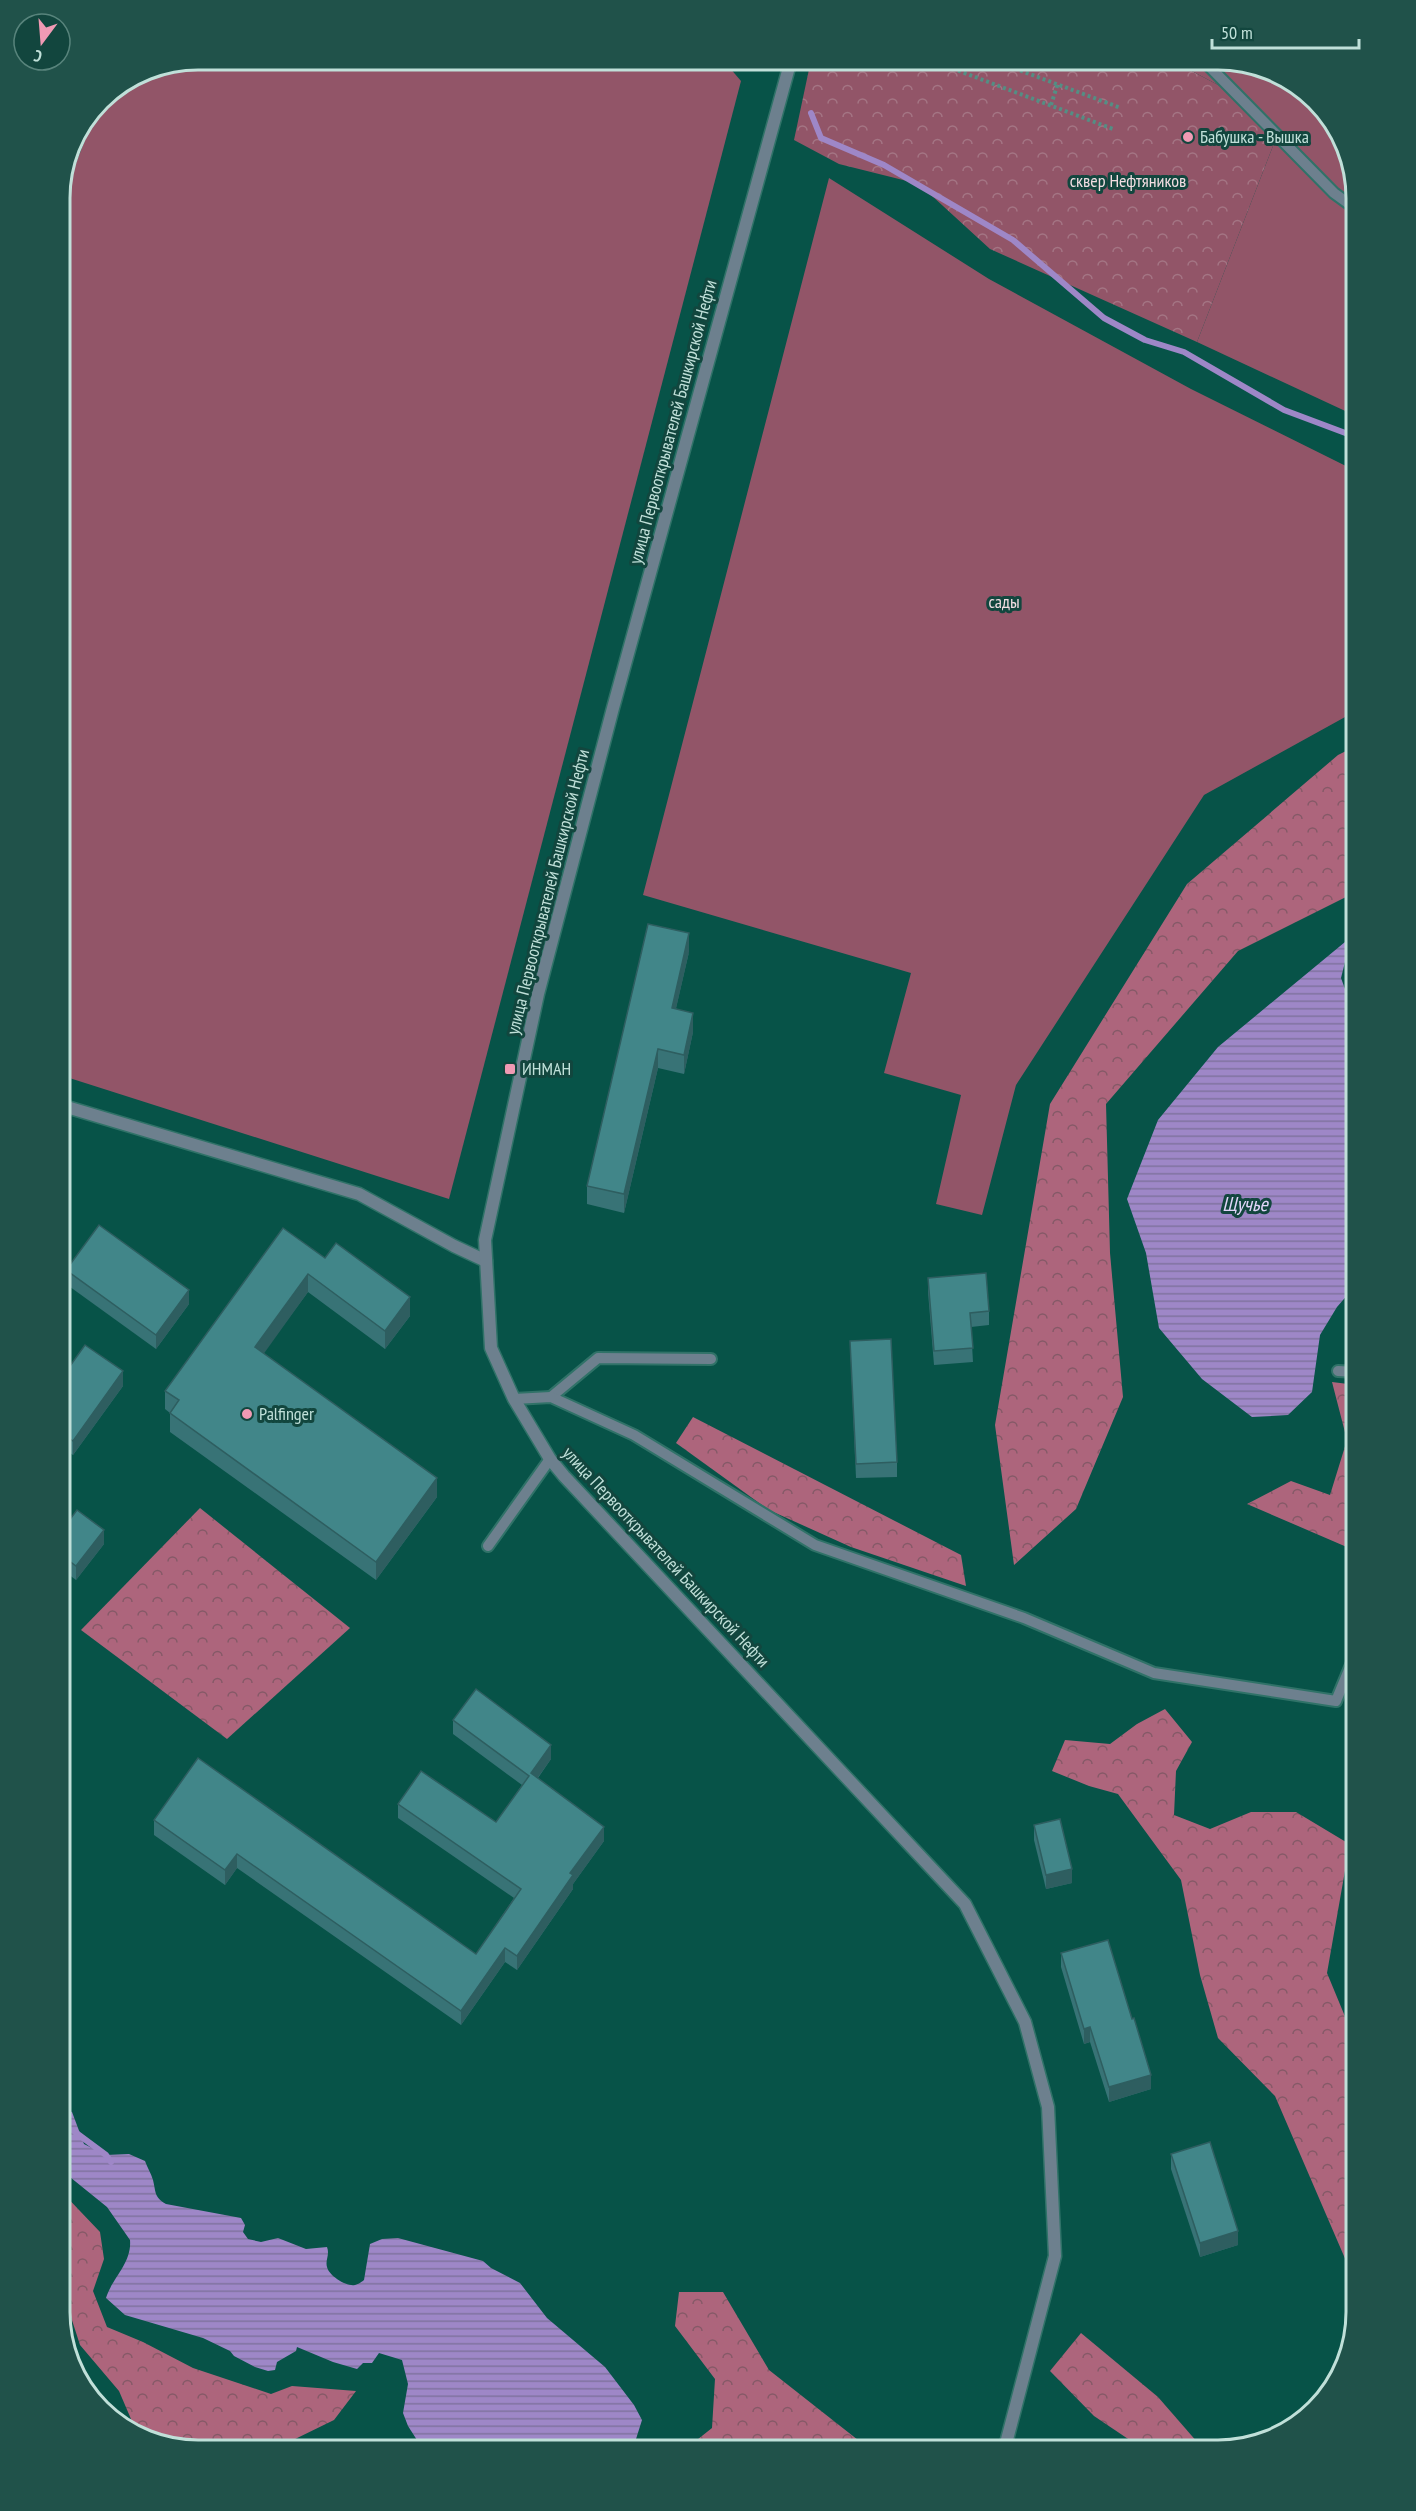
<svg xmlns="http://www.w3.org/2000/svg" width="1416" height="2511" font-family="'PT Sans Narrow',sans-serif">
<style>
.forest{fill:url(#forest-crowns)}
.park{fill:url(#park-crowns)}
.garden{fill:#925568}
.water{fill:url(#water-rules)}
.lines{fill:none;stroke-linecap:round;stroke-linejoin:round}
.stream{stroke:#9e87c7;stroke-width:6}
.service-casing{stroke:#307268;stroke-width:14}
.minor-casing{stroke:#307268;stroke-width:15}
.tertiary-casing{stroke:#307268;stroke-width:15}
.path{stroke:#548e84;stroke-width:4;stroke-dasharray:3 3;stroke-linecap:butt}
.service{stroke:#6d808e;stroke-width:10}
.minor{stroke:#6d808e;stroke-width:12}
.tertiary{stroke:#6d808e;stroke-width:12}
.wall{fill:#387376}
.shaded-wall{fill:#2e5e60}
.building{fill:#418689;stroke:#2e5e60;stroke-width:1.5}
.poi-dot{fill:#f09ab4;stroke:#12463e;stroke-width:2}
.labels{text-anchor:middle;stroke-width:6;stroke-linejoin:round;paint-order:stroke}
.poi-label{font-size:18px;fill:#c0e0d9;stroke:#12463e;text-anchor:start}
.park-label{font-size:18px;fill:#f3dde2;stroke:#12463e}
.street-label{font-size:18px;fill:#c0e0d9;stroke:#12463e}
.water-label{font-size:20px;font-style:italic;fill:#e1d5f9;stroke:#12463e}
.rim{fill:none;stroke:#c0e0d9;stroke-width:3}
</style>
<defs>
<pattern id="forest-crowns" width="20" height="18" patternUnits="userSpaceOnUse" patternTransform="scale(1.5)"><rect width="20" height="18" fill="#ad657c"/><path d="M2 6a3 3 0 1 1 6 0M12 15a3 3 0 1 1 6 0" fill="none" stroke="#855967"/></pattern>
<pattern id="park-crowns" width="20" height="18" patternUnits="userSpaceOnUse" patternTransform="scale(1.5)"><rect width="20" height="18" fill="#925568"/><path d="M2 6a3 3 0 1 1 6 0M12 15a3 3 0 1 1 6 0" fill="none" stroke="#a47584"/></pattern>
<pattern id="water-rules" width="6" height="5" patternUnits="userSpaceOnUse" patternTransform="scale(1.5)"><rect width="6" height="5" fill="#9e87c7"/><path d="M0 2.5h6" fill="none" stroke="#80739f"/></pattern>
</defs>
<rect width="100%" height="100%" fill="#075348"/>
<g class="forest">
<polygon points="1356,746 1356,892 1238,951 1106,1104 1110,1253 1123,1397 1076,1509 1014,1565 995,1425 1050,1104 1187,884 1338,755"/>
<polygon points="1332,1382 1356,1385 1356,1551 1247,1504 1291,1481 1330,1495 1347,1440"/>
<polygon points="693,1417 961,1555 966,1586 851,1547 769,1510 676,1443"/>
<polygon points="200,1508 350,1628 227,1739 81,1630"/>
<polygon points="1165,1709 1192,1742 1176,1771 1174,1815 1210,1829 1251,1812 1296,1812 1356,1848 1356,1860 1346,1865 1327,1973 1356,2043 1356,2284 1275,2096 1218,2038 1200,1975 1181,1880 1118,1794 1089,1786 1052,1771 1065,1740 1110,1744 1137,1724"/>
<polygon points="60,2190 100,2232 104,2259 93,2291 107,2327 143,2342 193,2368 271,2394 292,2386 356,2391 334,2420 289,2442 260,2451 189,2451 137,2433 119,2391 80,2345 60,2283"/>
<polygon points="679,2292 723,2292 769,2370 858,2440 869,2451 683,2451 712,2428 715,2379 675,2326"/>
<polygon points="1081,2333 1158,2397 1205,2451 1146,2451 1094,2416 1050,2371"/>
</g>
<polygon class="park" points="811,60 1171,60 1237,95 1278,133 1197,342 990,249 919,184 839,164 794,140"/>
<g class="garden">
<polygon points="198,60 723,60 741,81 449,1199 60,1075 60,203 101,100 146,70"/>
<polygon points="1171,60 1227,60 1295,83 1345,145 1356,198 1356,416 1197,342 1278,133 1237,95"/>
<polygon points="829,178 989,279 1191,389 1356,471 1356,711 1204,795 1016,1085 982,1215 936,1204 961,1095 884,1073 911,973 643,895"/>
</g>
<g class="water">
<polygon points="1356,939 1356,950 1347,954 1341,978 1356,1019 1356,1285 1337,1307 1320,1335 1312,1392 1288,1415 1252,1417 1202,1379 1159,1328 1146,1253 1127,1199 1158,1120 1218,1047 1345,942"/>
<path d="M 60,2106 L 72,2112 L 84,2144 L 106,2155 L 129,2154 L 145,2161 C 147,2167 151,2173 153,2180 C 156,2192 154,2197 166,2204 L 241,2218 L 245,2225 L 243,2232 L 248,2239 L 261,2242 L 278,2238 L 306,2249 L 327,2247 C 330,2255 325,2260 327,2267 C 329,2276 347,2287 355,2285 C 357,2285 363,2281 364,2280 L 370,2244 L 382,2239 L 398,2238 L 483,2261 L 491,2268 L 520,2283 L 547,2318 L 605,2367 L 634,2405 L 642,2420 L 636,2439 L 620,2444 L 613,2451 L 424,2451 L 408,2426 L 403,2413 L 408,2384 L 402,2360 L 379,2353 L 372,2363 L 363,2363 L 357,2369 L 333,2362 L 297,2347 L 296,2351 L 277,2362 L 275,2370 L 268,2371 L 255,2367 L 234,2356 L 230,2351 L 203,2338 L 125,2315 L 106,2298 C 112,2278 132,2263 130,2240 L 107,2207 L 60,2169 Z"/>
</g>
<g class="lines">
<g class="stream">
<polyline points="758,60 760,62"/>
<polyline points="811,113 821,138 884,165 1013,240 1104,318 1145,340 1184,352 1284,410 1356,437"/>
<polyline points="75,2132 106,2155 111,2162"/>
</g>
<g class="service-casing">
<g id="service">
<polyline points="1203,60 1334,193 1356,209"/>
<polyline points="1338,1371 1356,1372"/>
<polyline points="551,1397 598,1358 711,1359"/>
<polyline points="514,1399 551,1397 634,1435 815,1545 1024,1618 1154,1673 1336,1701 1356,1653"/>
<polyline points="488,1546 550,1459"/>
</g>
</g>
<g class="minor-casing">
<polyline id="minor" points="60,1105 359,1194 454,1246 486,1261"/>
</g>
<g class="tertiary-casing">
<polyline id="tertiary" points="791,60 613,708 538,994 485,1240 491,1348 514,1399 550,1459 564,1476 965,1904 1025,2022 1048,2107 1055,2256 1004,2451"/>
</g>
<g class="path">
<polyline points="930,60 1113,129"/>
<polyline points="992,60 1121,108"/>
<polyline points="957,70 960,60"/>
<polyline points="1051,105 1058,83"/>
</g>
<use href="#service" class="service"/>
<use href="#minor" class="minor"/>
<use href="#tertiary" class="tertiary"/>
</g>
<g class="wall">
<polygon points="689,952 676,1008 693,1032 684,1074 658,1068 624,1213 587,1204 587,1186"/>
<polygon points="325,1258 410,1316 385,1349 308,1292 263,1353 437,1497 376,1580 170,1432 170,1413 165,1409 165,1391"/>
<polygon points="66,1270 189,1304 156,1349 66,1284"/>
<polygon points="928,1278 989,1311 989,1325 971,1327 973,1362 934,1365 928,1292"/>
<polygon points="850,1341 897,1462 897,1477 856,1478"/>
<polygon points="60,1380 123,1386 73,1455 60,1446"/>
<polygon points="60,1510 104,1544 76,1580 60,1568"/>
<polygon points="453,1720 551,1759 538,1778 604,1841 573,1884 573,1889 517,1970 505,1962 461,2025 237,1868 225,1885 154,1835 154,1820 198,1758 476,1954 514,1898 398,1818 398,1804 496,1822 522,1785 453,1734"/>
<polygon points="1034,1825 1072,1883 1046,1889 1034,1840"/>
<polygon points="1061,1953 1151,2089 1109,2102 1090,2042 1084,2044 1061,1967"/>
<polygon points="1171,2154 1238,2245 1200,2257 1171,2169"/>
</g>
<g class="shaded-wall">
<polygon points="689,933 689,952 672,1026 672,1008"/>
<polygon points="693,1013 693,1032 684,1074 684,1055"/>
<polygon points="658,1049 658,1068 624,1213 624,1194"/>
<polygon points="308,1274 308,1292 255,1366 255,1347"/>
<polygon points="189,1290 189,1304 156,1349 156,1335"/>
<polygon points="410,1297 410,1316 385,1349 385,1331"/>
<polygon points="123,1371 123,1386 73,1455 73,1441"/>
<polygon points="437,1478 437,1497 376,1580 376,1562"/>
<polygon points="104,1530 104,1544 76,1580 76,1566"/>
<polygon points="551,1745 551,1759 531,1787 531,1773"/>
<polygon points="604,1827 604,1841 573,1884 573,1889 517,1970 517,1956 570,1873"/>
<polygon points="237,1854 237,1868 225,1885 225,1870"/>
<polygon points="1072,1869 1072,1883 1046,1889 1046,1875"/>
<polygon points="505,1948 505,1962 461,2025 461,2011"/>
<polygon points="1090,2027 1090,2042 1084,2044 1084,2029"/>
<polygon points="1151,2075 1151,2089 1109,2102 1109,2087"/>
<polygon points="1238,2231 1238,2245 1200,2257 1200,2243"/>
</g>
<g class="building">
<polygon points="648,924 689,933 672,1008 693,1013 684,1055 658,1049 624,1194 587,1186"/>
<polygon points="99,1225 189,1290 156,1335 66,1270"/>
<polygon points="283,1228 325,1258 336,1243 410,1297 385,1331 308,1274 255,1347 437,1478 376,1562 170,1413 179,1400 165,1391"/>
<polygon points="986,1273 989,1311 970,1313 973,1348 934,1351 928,1278"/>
<polygon points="891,1339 897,1462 856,1464 850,1341"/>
<polygon points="85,1345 123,1371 73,1441 60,1432 60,1380"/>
<polygon points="60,1510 71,1518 77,1510 104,1530 76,1566 60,1554"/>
<polygon points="476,1689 551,1745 531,1773 604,1827 570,1873 573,1875 517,1956 505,1948 461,2011 237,1854 225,1870 154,1820 198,1758 476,1954 521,1889 398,1804 421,1771 496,1822 529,1776 453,1720"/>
<polygon points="1060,1819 1072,1869 1046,1875 1034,1825"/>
<polygon points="1108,1940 1132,2019 1134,2018 1151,2075 1109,2087 1090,2027 1084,2029 1061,1953"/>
<polygon points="1210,2142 1238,2231 1200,2243 1171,2154"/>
</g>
<g class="poi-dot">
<circle cx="1188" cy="137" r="6"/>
<rect x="504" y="1063" width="12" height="12" rx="3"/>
<circle cx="247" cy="1414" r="6"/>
</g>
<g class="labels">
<g class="poi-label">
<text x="1200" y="143">Бабушка - Вышка</text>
<text x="522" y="1075">ИНМАН</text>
<text x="259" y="1420">Palfinger</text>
</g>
<g class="park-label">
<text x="1128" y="187">сквер Нефтяников</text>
<text x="1004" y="608">сады</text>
</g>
<g class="street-label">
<text transform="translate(673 422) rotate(-75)" y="6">улица Первооткрывателей Башкирской Нефти</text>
<text transform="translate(548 892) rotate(-76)" y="6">улица Первооткрывателей Башкирской Нефти</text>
<text transform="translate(666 1557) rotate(47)" y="6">улица Первооткрывателей Башкирской Нефти</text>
</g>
<g class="water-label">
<text x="1245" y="1211">Щучье</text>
</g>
</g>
<path d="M0 0H1416V2511H0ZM198 70H1218A128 128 0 0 1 1346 198V2312A128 128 0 0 1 1218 2440H198A128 128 0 0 1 70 2312V198A128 128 0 0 1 198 70Z" fill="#20524a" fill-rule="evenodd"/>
<path class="rim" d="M198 70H1218A128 128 0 0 1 1346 198V2312A128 128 0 0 1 1218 2440H198A128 128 0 0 1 70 2312V198A128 128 0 0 1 198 70Z"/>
<g transform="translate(42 42) rotate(196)"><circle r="28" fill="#12463e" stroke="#58847c" stroke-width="1.5"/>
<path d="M0-4.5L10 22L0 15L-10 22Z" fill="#f09ab4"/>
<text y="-9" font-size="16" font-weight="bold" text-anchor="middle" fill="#c0e0d9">С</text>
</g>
<path d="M1212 39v9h147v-9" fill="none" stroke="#c0e0d9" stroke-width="3"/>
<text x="1221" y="39" font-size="18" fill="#c0e0d9" stroke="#12463e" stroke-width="4.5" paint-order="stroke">50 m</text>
</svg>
